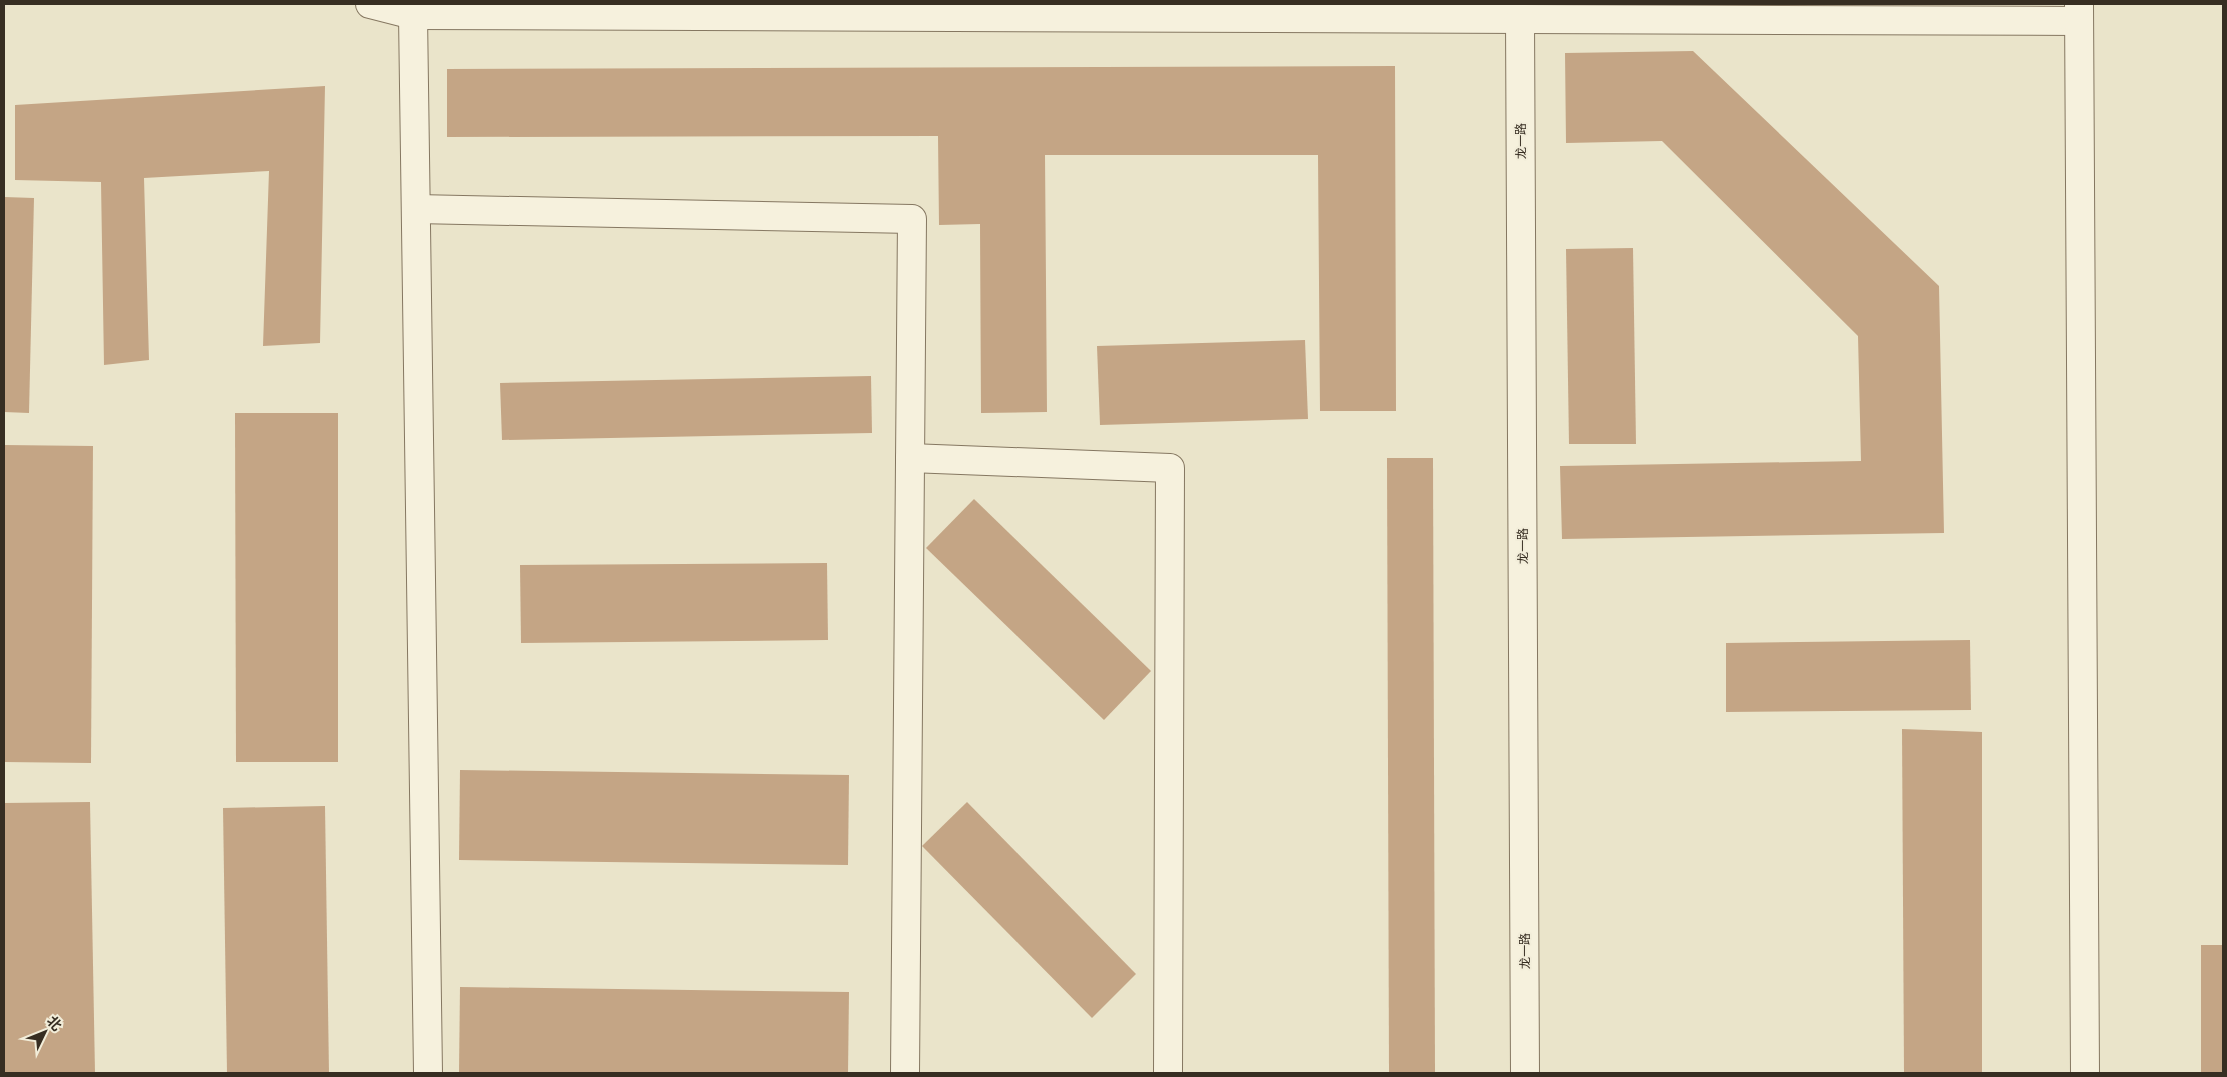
<svg xmlns="http://www.w3.org/2000/svg" width="2227" height="1077" font-family="'Crimson Pro','Noto Sans SC',serif">
<style>
.building{fill:#c4a585}
.lines{fill:none;stroke-linecap:round;stroke-linejoin:round}
.minor-casing{stroke:#857761;stroke-width:30}
.minor{stroke:#f6f1dd;stroke-width:28}
.labels{text-anchor:middle;stroke-width:4;stroke-linejoin:round;paint-order:stroke}
.street-label{font-size:12px;fill:#372e22;stroke:#f2edd9}
</style>
<rect width="100%" height="100%" fill="#eae4ca"/>
<g class="building">
<polygon points="1693,51 1939,286 1944,533 1562,539 1560,466 1861,461 1858,336 1662,141 1566,143 1565,53"/>
<polygon points="1395,66 1396,411 1320,411 1318,155 1045,155 1047,412 981,413 980,224 939,225 938,136 447,137 447,69"/>
<polygon points="325,86 320,343 263,346 269,171 144,178 149,360 104,365 101,182 15,180 15,105"/>
<polygon points="4,197 34,198 29,413 4,412"/>
<polygon points="1633,248 1636,444 1569,444 1566,249"/>
<polygon points="1305,340 1308,419 1100,425 1097,346"/>
<polygon points="871,376 872,433 502,440 500,383"/>
<polygon points="235,413 338,413 338,762 236,762"/>
<polygon points="4,445 93,446 91,763 4,762"/>
<polygon points="1387,458 1433,458 1435,1073 1389,1073"/>
<polygon points="974,499 1151,671 1104,720 926,548"/>
<polygon points="827,563 828,640 521,643 520,565"/>
<polygon points="1970,640 1971,710 1726,712 1726,643"/>
<polygon points="1902,729 1982,732 1982,1073 1904,1073"/>
<polygon points="460,770 849,775 848,865 459,860"/>
<polygon points="90,802 95,1073 4,1073 4,803"/>
<polygon points="967,802 1136,974 1092,1018 922,846"/>
<polygon points="325,806 329,1073 227,1073 223,808"/>
<rect x="2201" y="945" width="22" height="128"/>
<polygon points="460,987 849,992 848,1073 459,1073"/>
</g>
<g class="lines">
<g class="minor-casing">
<g id="minor">
<polyline points="370,4 413,15 2079,21"/>
<polyline points="2079,4 2085,1073"/>
<polyline points="413,15 428,1073"/>
<polyline points="1520,19 1525,1073"/>
<polyline points="416,209 912,219 905,1073"/>
<polyline points="910,458 1170,468 1168,1073"/>
</g>
</g>
<use href="#minor" class="minor"/>
</g>
<g class="labels">
<g class="street-label">
<text transform="translate(1521 141) rotate(-90)" y="4">龙一路</text>
<text transform="translate(1523 546) rotate(-90)" y="4">龙一路</text>
<text transform="translate(1525 951) rotate(-90)" y="4">龙一路</text>
</g>
</g>
<rect width="2227" height="1077" fill="none" stroke="#372e22" stroke-width="10"/>
<g transform="translate(45 1032) rotate(47)" stroke="#f2edd9" stroke-width="4" paint-order="stroke">
<path d="M0-4L9 19L0 12L-9 19Z" fill="#372e22"/>
<text y="-8" font-size="14" font-weight="bold" text-anchor="middle" fill="#372e22">北</text>
</g>
</svg>
